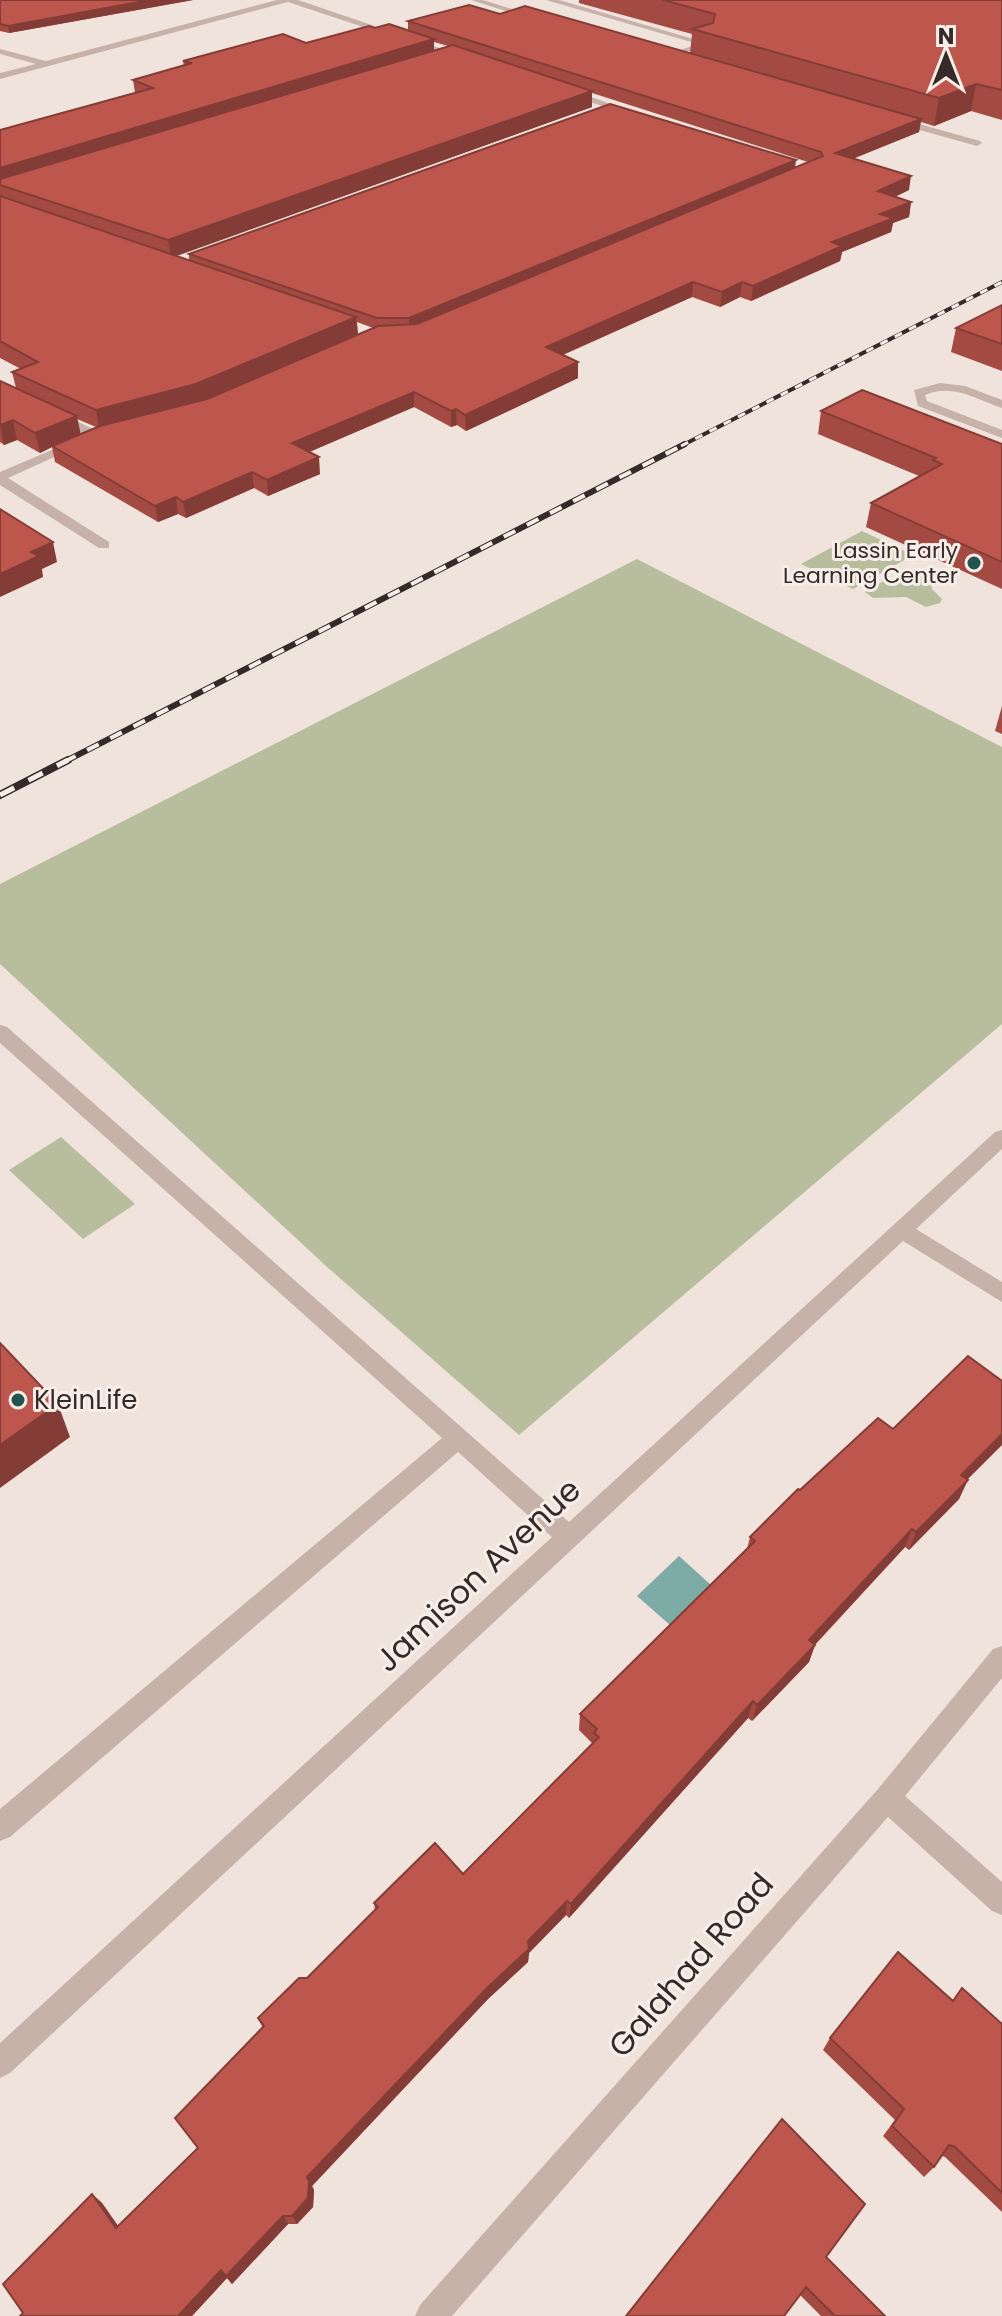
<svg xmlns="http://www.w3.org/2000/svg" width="1002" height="2316" font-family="Poppins,sans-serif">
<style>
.green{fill:#b8be9d}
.water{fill:#7daba6}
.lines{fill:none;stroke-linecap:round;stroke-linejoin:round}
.minor{fill:#c7b2a9;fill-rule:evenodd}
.rail-far2-casing{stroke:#352a28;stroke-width:4}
.rail-far1-casing{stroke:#352a28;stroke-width:6}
.rail-casing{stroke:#352a28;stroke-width:8}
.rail-far2{stroke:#f8eee8;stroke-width:3;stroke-dasharray:8;stroke-linecap:butt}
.rail-far1{stroke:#f8eee8;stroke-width:4;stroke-dasharray:13;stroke-linecap:butt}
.rail{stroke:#f8eee8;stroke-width:5;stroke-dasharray:16;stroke-linecap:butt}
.wall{fill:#a34b42;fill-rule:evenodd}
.shaded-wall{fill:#843d36}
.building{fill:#bd574d;stroke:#843d36;stroke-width:2}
.poi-dot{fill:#21534f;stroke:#f8eee8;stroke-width:3}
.labels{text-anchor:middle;stroke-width:6;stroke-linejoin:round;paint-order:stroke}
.far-poi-label{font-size:22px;fill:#352a28;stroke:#f8eee8;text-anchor:end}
.poi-label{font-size:26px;fill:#352a28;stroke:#f8eee8;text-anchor:start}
.near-street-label{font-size:32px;fill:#352a28;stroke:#f8eee8}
</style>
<rect width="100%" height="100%" fill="#f0e3dc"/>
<g class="green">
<polygon points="862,531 913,555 853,589 801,564"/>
<polygon points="637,559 1002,747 1002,1024 519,1435 326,1266 0,964 0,884"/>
<polygon points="923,576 930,578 932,589 942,599 940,603 926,607 906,597 873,598 865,592 887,579"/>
<polygon points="61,1137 135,1204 83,1239 9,1170"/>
</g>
<polygon class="water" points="679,1556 711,1585 670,1625 637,1596"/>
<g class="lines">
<g class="minor">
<polygon points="277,0 298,0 466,57 459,59 288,2 0,79 0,73 36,64 0,54 0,49 46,61"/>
<polygon points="471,0 483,0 541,18 534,20"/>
<polygon points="546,0 559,0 711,44 668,58 668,54 698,44"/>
<polygon points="565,90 571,90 637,113 630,115 565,94"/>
<polygon points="894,117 980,141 982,143 977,146 891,122"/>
<path d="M 940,383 L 965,386 L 1002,400 L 1002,408 C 976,399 953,383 925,395 L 927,401 L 1002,430 L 1002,438 L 918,406 L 914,390 Z"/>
<polygon points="55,411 102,433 104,436 94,439 51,418 49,415"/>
<polygon points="73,441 83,444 8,478 109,542 109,548 99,548 0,485 0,472"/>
<polygon points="0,1025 7,1027 569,1522 995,1132 1002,1130 1002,1149 916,1229 1002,1282 1002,1302 903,1241 10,2073 0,2078 0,2043 552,1537 458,1452 10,1837 0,1841 0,1809 442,1438 0,1043"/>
<polygon points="1002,1646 1002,1678 905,1796 1002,1882 1002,1915 992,1911 888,1817 452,2316 415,2316 420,2305 878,1789 993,1649"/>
</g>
<g class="rail-far2-casing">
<polyline id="rail-far2" points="681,446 1002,282"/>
</g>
<g class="rail-far1-casing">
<polyline id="rail-far1" points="64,762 685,444"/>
</g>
<g class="rail-casing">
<polyline id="rail" points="0,795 68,760"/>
</g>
<use href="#rail-far2" class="rail-far2"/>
<use href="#rail-far1" class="rail-far1"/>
<use href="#rail" class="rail"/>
</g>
<g class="wall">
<polygon points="0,0 193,0 9,33 0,31"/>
<path d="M 579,0 L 1002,0 L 1002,120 L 971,111 L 934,126 L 921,122 L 919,132 L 853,158 L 909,190 L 895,197 L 911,202 L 909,217 L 893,223 L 891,232 L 842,252 L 840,261 L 751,301 L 740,297 L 720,307 L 692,297 L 563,355 L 578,362 L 578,378 L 466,431 L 457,425 L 451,427 L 414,407 L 309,452 L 320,474 L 268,496 L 254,488 L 186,518 L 178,514 L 158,522 L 55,462 L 52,447 L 40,453 L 17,440 L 4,445 L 0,442 L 0,381 L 16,388 L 12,372 L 21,369 L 0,358 L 0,130 L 135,93 L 133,80 L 184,66 L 183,61 L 306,43 L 375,28 L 408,30 L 408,21 L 500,14 L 690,53 L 692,34 L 579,3 ZM 434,42 L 448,46 L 434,50 ZM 592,93 L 808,162 L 795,168 L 189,254 L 189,260 L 176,256 L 592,107 ZM 357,322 L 373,328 L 358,334 ZM 77,419 L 96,427 L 80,434 Z"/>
<polygon points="1002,305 1002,371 951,352 956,328"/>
<polygon points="821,411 1002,444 1002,589 866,527 871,503 919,476 818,434"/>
<polygon points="1002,706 1002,734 995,731"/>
<polygon points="893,1429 967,1480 959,1499 909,1550 905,1547 815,1645 809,1662 752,1721 748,1718 569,1918 566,1915 529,1953 528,1962 488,1999 312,2186 314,2190 313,2207 297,2224 288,2224 232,2284 227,2278 192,2316 20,2316 92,2194 102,2203 118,2226 198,2148 263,2028 258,2018 307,1978 375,1910 374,1903 463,1874 593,1744 579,1730 580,1714 747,1549 750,1537 800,1490"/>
<polygon points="953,2001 1002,2024 1002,2212 945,2157 942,2156 934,2167 924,2177 883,2136 895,2120 823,2050 830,2038"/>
<polygon points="826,2257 885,2316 821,2316 800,2295"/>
</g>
<g class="shaded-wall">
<polygon points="150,0 193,0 9,33 8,26"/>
<polygon points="434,39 434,54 0,185 0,168"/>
<polygon points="976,84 971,111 934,126 939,98"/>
<polygon points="592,91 592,107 171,258 168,240"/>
<polygon points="921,119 919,132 833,167 835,153"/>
<polygon points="796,160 795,169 409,329 409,318"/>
<polygon points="911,176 909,190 876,205 878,191"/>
<polygon points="911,202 909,217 893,223 891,232 842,252 840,261 751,301 753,286 880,214"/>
<polygon points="693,282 692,297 546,362 546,347"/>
<polygon points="742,282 740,297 720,307 722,292"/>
<polygon points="356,317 358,335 199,403 99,429 96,410"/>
<polygon points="578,362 578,378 466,431 465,415"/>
<polygon points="414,392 414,407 293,459 292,443"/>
<polygon points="456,409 457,425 451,427 451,411"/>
<polygon points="77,416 81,436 52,446 52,447 40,453 35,433"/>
<polygon points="13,420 17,440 4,445 0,425"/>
<polygon points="319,457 320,474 268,496 267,480"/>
<polygon points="252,472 254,488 186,518 183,502"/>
<polygon points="176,497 178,514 158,522 155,506"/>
<polygon points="53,542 57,562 42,569 43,577 0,597 0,574 31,552"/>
<polygon points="58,1404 70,1437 0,1488 0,1445"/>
<polygon points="1002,1434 1002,1445 953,1494 961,1475"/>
<polygon points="968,1480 959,1499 909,1550 916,1532"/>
<polygon points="912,1529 905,1547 813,1646 815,1645 809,1662 752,1721 757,1705 809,1640"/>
<polygon points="753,1701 748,1718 569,1918 571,1904"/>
<polygon points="567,1901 566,1915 529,1953 528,1962 488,1999 312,2186 314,2190 313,2207 297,2224 292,2216 307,2177 528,1941"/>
<polygon points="92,2194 102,2203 125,2236 116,2228"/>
<polygon points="283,2216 288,2224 232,2284 227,2278 192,2316 178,2316 221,2270"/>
</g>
<g class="building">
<polygon points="0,0 150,0 8,26 0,24"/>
<polygon points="663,0 1002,0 1002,90 976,84 939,98 692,29 713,23 715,14"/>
<polygon points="469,5 500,14 525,6 921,119 835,153 911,176 878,191 911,202 880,214 894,218 832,242 842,246 753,286 742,282 722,292 693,282 546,347 578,362 465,415 456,409 451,411 414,392 292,443 319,457 267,480 252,472 183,502 176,497 155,506 52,446 100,426 207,399 378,326 417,324 823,156 821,152 408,21"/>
<polygon points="389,24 434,39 0,168 0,130 153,88 133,80 192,63 183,61 283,34 306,43 369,26 375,28"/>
<polygon points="453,45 592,91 168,240 0,185 0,179"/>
<polygon points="610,104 796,160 409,318 377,318 189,254"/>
<polygon points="0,196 356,317 196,384 96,410 12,372 38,362 0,341"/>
<polygon points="1002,305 1002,344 956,328"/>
<polygon points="0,381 77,416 35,433 13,420 0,425"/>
<polygon points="862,390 1002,444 1002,562 871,503 942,464 933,460 936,458 821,411"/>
<polygon points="0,509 53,542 31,552 39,556 0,574"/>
<polygon points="0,1343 58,1404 0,1445"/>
<polygon points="968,1356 1002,1381 1002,1434 961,1475 968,1480 916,1532 912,1529 809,1640 815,1645 757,1705 753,1701 571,1904 567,1901 528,1941 529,1949 488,1987 307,2177 309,2181 308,2198 292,2216 283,2216 226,2276 221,2270 178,2316 20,2316 23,2313 3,2284 92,2194 116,2228 198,2148 175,2118 264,2026 258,2018 299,1978 307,1978 378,1907 374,1903 435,1843 463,1874 599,1737 594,1733 597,1729 580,1714 755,1541 750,1537 798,1489 800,1490 878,1418 893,1429"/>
<polygon points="898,1952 953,2001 962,1988 1002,2024 1002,2193 955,2147 949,2145 934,2167 892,2126 904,2109 830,2038"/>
<polygon points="782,2119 865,2204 826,2257 885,2316 835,2316 806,2287 784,2316 626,2316"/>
</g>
<g class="poi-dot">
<circle cx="974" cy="563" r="8"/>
<circle cx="18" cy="1400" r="8"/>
</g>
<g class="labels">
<g class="far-poi-label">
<text x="958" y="558">Lassin Early<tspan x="958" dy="25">Learning Center</tspan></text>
</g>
<g class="poi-label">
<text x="34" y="1409">KleinLife</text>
</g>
<g class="near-street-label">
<text transform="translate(478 1575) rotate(-43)" y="11">Jamison Avenue</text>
<text transform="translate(691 1965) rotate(-49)" y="11">Galahad Road</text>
</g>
</g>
<g transform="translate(946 56)" stroke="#f8eee8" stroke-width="6" paint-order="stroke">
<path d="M0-6L14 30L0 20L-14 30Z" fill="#352a28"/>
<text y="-12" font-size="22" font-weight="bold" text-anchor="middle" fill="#352a28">N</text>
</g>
</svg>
